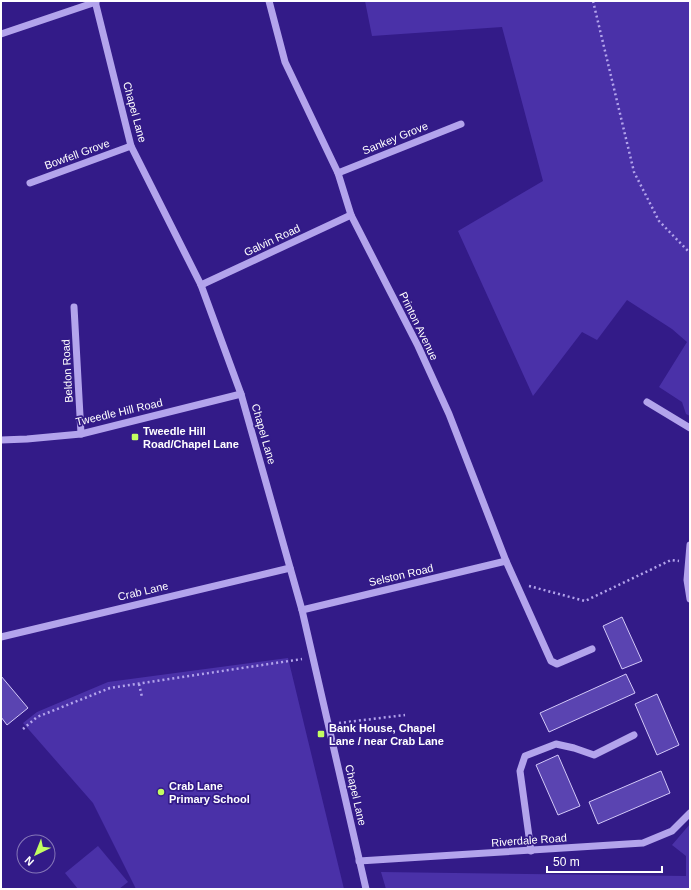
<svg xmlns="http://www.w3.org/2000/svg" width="691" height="890" font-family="Helvetica,sans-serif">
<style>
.green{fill:#4a31a8}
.building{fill:#5a44b1;stroke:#d3c9f9}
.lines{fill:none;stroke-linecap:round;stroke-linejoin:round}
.path{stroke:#b3a4ec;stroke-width:2.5;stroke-dasharray:2 3;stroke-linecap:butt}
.minor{stroke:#b3a4ec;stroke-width:7}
.poi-dot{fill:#c3fd61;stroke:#331b88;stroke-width:1.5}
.labels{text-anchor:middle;stroke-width:3.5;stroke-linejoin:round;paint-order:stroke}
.street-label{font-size:11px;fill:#fff;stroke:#331b88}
.poi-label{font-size:11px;font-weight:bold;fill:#fff;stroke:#331b88;text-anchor:start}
</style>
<rect width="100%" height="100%" fill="#331b88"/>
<g class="green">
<polygon points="365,1 690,1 690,416 686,414 682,402 659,387 687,342 672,329 627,300 597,340 582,332 533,396 458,231 543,181 502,27 372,36"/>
<polygon points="288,658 344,889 136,889 93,803 23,723 37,712 108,682"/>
<polygon points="690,824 690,889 386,889 381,872 686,876 686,856 672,845"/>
<polygon points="98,846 128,882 119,889 78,889 65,873"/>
</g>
<g class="building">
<polygon points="622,617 642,661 622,669 603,626"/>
<polygon points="626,674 635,693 549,732 540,713"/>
<polygon points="1,676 28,708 7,725 1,717"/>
<polygon points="657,694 679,745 657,755 635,704"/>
<polygon points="558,755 580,806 558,815 536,765"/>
<polygon points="661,771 670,793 598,824 589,802"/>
</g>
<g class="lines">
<g class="path">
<polyline points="593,1 634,172 659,221 690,253"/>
<polyline points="529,586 585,601 671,560 679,561"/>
<polyline points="139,684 142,697"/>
<polyline points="339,723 405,715"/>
<polyline points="23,729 37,717 110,688 302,659"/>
</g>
<g class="minor">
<polyline points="95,1 131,146 201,285 241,394 302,610 366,889"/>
<polyline points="269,1 285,62 338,173 351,215 418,346 449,414 506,561 551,661 557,664 592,649"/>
<polyline points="1,34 96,2"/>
<polyline points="338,173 461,124"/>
<polyline points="30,183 131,146"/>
<polyline points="201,285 351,215"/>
<polyline points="74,307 81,434"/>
<polyline points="647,402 690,428"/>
<polyline points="1,440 27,439 81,434 241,394"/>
<polyline points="690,545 687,580 690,599"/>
<polyline points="302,610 506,561"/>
<polyline points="1,637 290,568"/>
<polyline points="531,851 520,771 525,756 556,744 574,748 594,755 634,735"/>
<polyline points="359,861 643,843 672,831 690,813"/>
</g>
</g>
<g class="poi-dot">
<rect x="131" y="433" width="8" height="8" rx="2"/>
<rect x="317" y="730" width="8" height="8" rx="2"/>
<circle cx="161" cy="792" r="4"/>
</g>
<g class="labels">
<g class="street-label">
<text transform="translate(135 112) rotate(75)" y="4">Chapel Lane</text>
<text transform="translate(395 138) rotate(-22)" y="4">Sankey Grove</text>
<text transform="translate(77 154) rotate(-20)" y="4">Bowfell Grove</text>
<text transform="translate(272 240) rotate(-25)" y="4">Galvin Road</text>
<text transform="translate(419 326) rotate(64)" y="4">Printon Avenue</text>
<text transform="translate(67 371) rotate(-93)" y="4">Beldon Road</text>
<text transform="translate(119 412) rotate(-13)" y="4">Tweedle Hill Road</text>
<text transform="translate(264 434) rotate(74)" y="4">Chapel Lane</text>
<text transform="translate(401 575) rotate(-13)" y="4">Selston Road</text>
<text transform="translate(143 591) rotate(-13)" y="4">Crab Lane</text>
<text transform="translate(356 795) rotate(77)" y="4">Chapel Lane</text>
<text transform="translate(529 840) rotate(-4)" y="4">Riverdale Road</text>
</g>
<g class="poi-label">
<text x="143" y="435">Tweedle Hill<tspan x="143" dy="13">Road/Chapel Lane</tspan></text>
<text x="329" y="732">Bank House, Chapel<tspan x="329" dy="13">Lane / near Crab Lane</tspan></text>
<text x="169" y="790">Crab Lane<tspan x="169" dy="13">Primary School</tspan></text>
</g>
</g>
<rect width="691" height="890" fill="none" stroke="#ffffff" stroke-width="4"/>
<g transform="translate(36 854) rotate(223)"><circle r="19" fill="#331b88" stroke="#8576b8"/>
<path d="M0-3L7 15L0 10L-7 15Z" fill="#c3fd61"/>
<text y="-6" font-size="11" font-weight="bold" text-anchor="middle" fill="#ffffff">N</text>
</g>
<path d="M547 866v6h115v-6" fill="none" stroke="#ffffff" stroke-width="2"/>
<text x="553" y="866" font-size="12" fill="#ffffff" stroke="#331b88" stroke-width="3" paint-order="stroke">50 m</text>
</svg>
